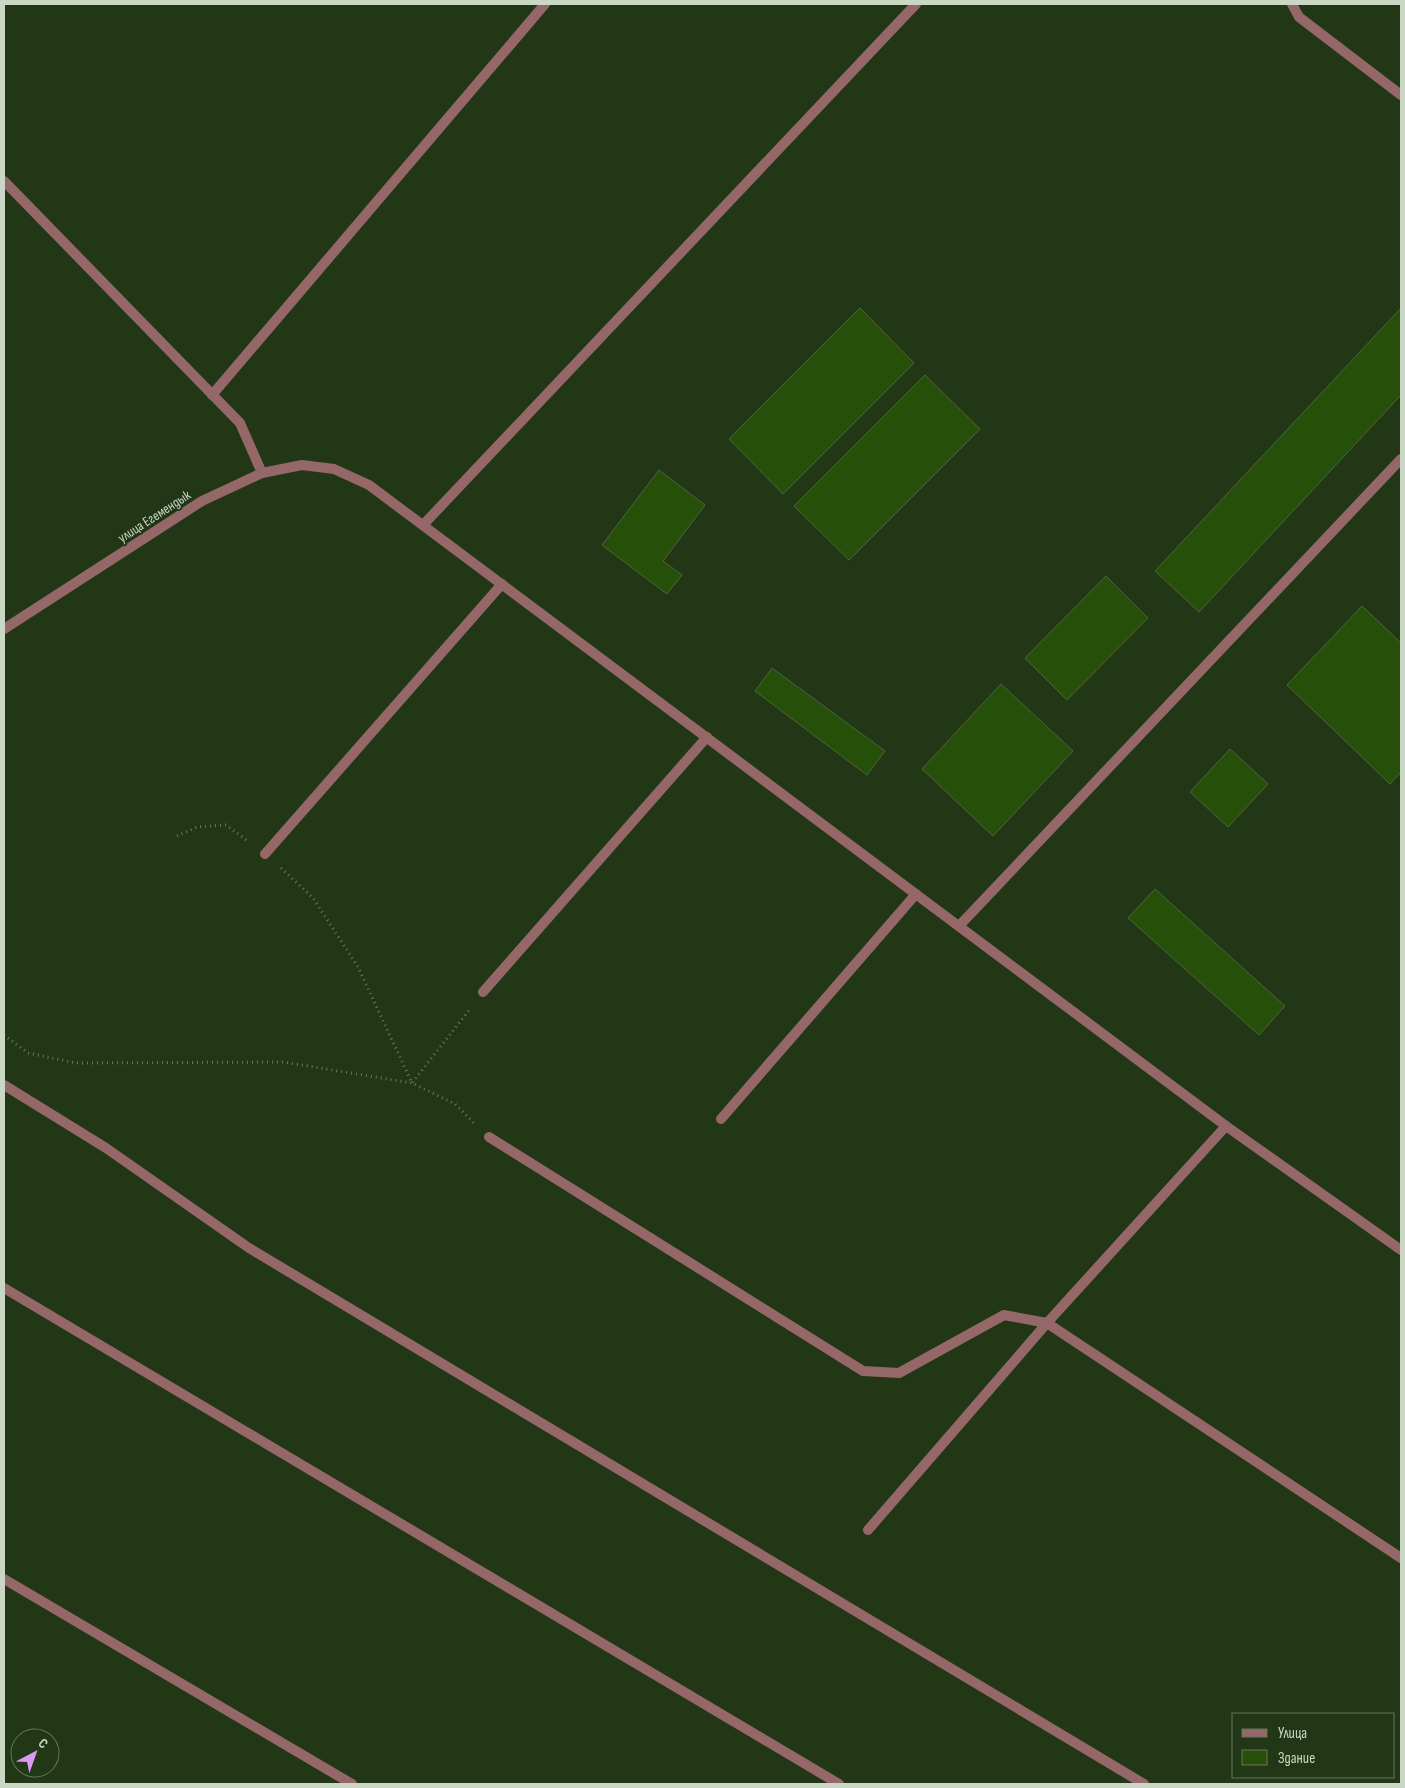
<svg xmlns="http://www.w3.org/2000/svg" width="1405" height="1788" font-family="'Sofia Sans Condensed',sans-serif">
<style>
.building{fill:#26500a;stroke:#4c6441}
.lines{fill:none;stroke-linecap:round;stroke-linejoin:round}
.path{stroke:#687a5f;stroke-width:3;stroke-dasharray:1 4;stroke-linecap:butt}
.minor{stroke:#966769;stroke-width:10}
.labels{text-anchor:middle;stroke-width:4;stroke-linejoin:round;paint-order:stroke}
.street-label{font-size:14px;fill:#c9d7c4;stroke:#213716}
</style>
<rect width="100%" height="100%" fill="#213716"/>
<g class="building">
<polygon points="860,308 914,363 783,494 729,439"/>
<polygon points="1401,308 1401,395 1199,612 1155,571"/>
<polygon points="925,375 980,429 849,560 794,506"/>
<polygon points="659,470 705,505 663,561 682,575 667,594 602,545"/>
<polygon points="1106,576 1148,618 1067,700 1025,658"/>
<polygon points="1362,606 1401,643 1401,772 1390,784 1287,685"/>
<polygon points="772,668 885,751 867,775 755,691"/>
<polygon points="1001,684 1073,751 993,836 922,769"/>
<polygon points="1230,749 1268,784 1228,827 1190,792"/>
<polygon points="1155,889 1285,1006 1259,1035 1128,918"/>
</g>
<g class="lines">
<g class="path">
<polyline points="177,836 197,827 226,825 249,842"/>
<polyline points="281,868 313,898 358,967 412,1083 470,1009"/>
<polyline points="4,1035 28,1053 76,1063 283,1062 412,1083 455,1104 474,1123"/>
</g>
<g class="minor">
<polyline points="1292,4 1299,17 1401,95"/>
<polyline points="4,181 240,423 262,473"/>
<polyline points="212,395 545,4"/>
<polyline points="423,525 916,4"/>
<polyline points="4,629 202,501 262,473 302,465 334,469 369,485 1226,1126 1401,1250"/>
<polyline points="265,854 502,584"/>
<polyline points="959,926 1401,459"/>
<polyline points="483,992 707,737"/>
<polyline points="4,1085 106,1148 249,1248 1144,1784"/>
<polyline points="721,1119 916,894"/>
<polyline points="489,1137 863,1371 899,1373 1004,1315 1047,1323 1401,1558"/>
<polyline points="4,1288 839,1784"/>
<polyline points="868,1530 1047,1323 1226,1126"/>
<polyline points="4,1579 352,1784"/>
</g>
</g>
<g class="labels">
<g class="street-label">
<text transform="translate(154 516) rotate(-33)" y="5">улица Егемендык</text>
</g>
</g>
<rect width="1405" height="1788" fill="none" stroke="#c9d7c4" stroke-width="10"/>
<rect x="1232" y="1713" width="162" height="65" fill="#213716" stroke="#64775c"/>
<rect x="1242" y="1729" width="25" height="8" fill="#966769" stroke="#64775c"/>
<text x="1278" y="1738" font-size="15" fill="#c9d7c4">Улица</text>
<rect x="1242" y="1750" width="25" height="15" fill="#26500a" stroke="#64775c"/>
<text x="1278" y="1763" font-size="15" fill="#c9d7c4">Здание</text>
<g transform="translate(35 1753) rotate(41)"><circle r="24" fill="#213716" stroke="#64775c"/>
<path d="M0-4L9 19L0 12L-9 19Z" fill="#db99f5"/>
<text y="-8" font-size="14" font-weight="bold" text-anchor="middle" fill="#c9d7c4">С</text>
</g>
</svg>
